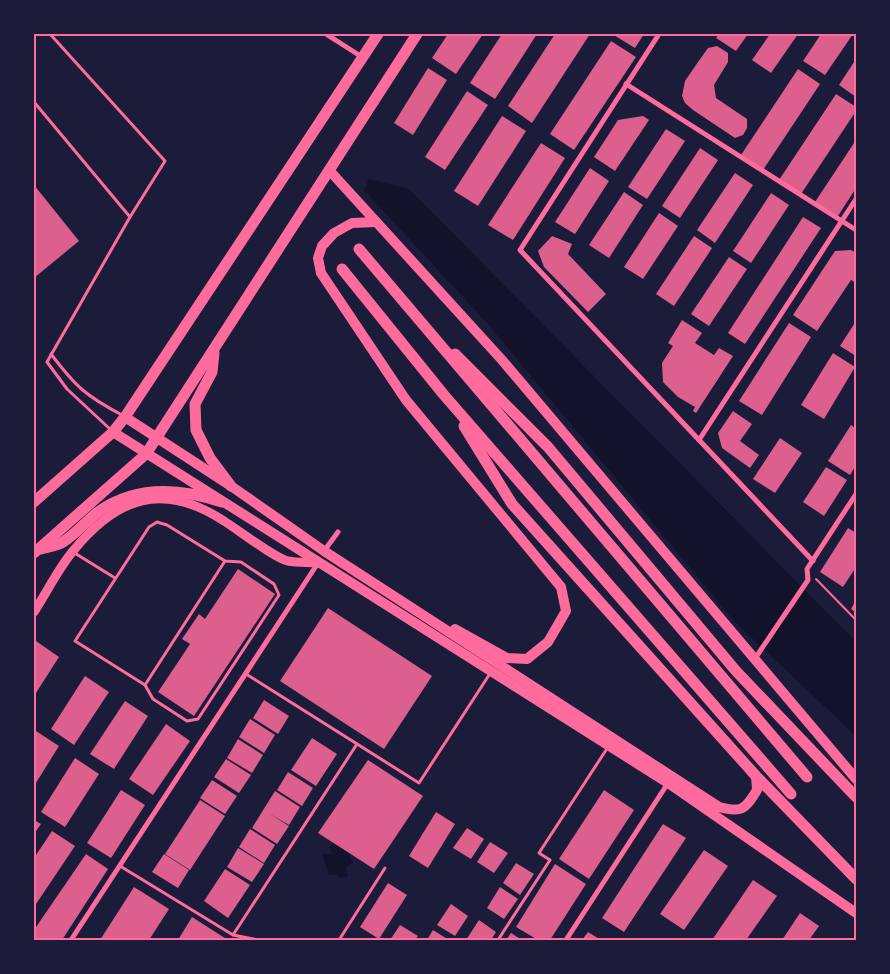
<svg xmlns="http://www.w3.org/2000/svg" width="890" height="974" font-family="Rubik,sans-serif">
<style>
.water{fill:#12122b}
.building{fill:#dd5f8e}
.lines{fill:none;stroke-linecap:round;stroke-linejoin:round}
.path{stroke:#ff6b9d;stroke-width:2}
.service{stroke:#ff6b9d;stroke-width:3}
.minor{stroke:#ff6b9d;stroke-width:5}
.tertiary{stroke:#ff6b9d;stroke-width:9}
.secondary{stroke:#ff6b9d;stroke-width:10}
.primary{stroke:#ff6b9d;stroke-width:11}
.trunk{stroke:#ff6b9d;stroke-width:11}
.neatline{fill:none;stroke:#ff6b9d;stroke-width:2}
</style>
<rect width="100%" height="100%" fill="#1b1b3a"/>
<g class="water">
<polygon points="369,179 409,189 856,642 856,736 735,622 488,324 364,190"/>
<polygon points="340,840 349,845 350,856 353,862 346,868 348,876 340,878 336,874 329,875 322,854 333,854 329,847"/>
</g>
<g class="building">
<polygon points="448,34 483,34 456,74 432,58"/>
<polygon points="502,34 537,34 495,99 470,83"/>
<polygon points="555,34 590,34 532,123 508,106"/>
<polygon points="612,34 644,34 635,48"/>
<polygon points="719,34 748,34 736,51 716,38"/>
<polygon points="770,34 798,34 771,73 752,60"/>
<polygon points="821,34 853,34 825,75 803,61"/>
<polygon points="611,41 636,57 574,150 550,134"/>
<polygon points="717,46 728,53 728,62 714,85 716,98 747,119 747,128 743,135 735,138 693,110 685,103 682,96 685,81 698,62 708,48"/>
<polygon points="856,59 856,97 839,85"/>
<polygon points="428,68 447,80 413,135 394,123"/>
<polygon points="798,69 820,84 763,170 741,155"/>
<polygon points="467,91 488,105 445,170 425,157"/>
<polygon points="836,94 856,107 856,111 801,194 779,180"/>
<polygon points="502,116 526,131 478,206 454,191"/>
<polygon points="643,116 649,120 615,171 594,157 618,120"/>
<polygon points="666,129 685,141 647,199 628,187"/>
<polygon points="856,140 856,188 838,216 815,202"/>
<polygon points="541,143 565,158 513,240 488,225"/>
<polygon points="700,148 718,160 680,218 662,206"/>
<polygon points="590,168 609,181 575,234 555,222"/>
<polygon points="735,173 753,185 715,243 697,230"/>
<polygon points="34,185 79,241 34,278"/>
<polygon points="624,192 643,205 609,258 589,245"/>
<polygon points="771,193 789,205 751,263 733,251"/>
<polygon points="659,213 678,226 643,279 624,267"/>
<polygon points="803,217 821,228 745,344 728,333"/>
<polygon points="552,236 572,244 568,254 606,294 588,312 544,267 538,251"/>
<polygon points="694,236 712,248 674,306 656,294"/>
<polygon points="851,250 856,253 856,283 851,280 817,331 793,315 835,251"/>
<polygon points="729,257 747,269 709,326 691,314"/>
<polygon points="682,320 702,333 695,343 714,355 719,348 733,356 696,413 693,411 695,407 678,397 663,382 662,363 673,346 668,343"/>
<polygon points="856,321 856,356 840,346"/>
<polygon points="789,323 811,337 762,415 739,401"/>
<polygon points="833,353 855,367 824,419 801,405"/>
<polygon points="733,411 752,424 740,441 759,455 750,468 722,448 718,433"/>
<polygon points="851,425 856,429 856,465 850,475 828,461"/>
<polygon points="780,438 802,453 775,493 753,479"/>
<polygon points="826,467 847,480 824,516 803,502"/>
<polygon points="848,528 856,533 856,567 843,587 820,572"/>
<polygon points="238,569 275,594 194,716 158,692 190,644 182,639 199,614 205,619"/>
<polygon points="856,600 856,613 851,609"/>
<polygon points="328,608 432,676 384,749 280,681"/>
<polygon points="36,641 59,657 34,696 34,644"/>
<polygon points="85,676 109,692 74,745 51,729"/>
<polygon points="264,700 289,716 278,734 253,718"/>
<polygon points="125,701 148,716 114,769 90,754"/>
<polygon points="250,719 275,735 264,753 239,737"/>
<polygon points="166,724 190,741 153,795 129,779"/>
<polygon points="36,731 59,746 34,786 34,734"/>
<polygon points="312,738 337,754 316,786 291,770"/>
<polygon points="238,739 263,755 252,773 227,758"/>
<polygon points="75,758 99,774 65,827 41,812"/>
<polygon points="226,759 251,775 239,793 214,777"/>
<polygon points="368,760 423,796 374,869 318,833"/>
<polygon points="288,772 313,788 302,806 277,790"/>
<polygon points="212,780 237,796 225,814 200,798"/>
<polygon points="121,790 145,805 111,858 87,843"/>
<polygon points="604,790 634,810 589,879 559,859"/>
<polygon points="275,791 300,807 289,825 270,814 289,826 277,844 252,828"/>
<polygon points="200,800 225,816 190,870 165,854"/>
<polygon points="436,812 455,824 428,868 409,856"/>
<polygon points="34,820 41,824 34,834"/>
<polygon points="663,824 686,838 624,932 602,918"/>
<polygon points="467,828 484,839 471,859 453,848"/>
<polygon points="250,829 275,845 264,863 239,847"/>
<polygon points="52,831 75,846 34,907 34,858"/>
<polygon points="490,842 508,853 494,873 477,862"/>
<polygon points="238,848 264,864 252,882 227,867"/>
<polygon points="704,850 728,866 684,930 660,914"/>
<polygon points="86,854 108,869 62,940 34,940 34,930"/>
<polygon points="164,854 189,870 178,888 152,872"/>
<polygon points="516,863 534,874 520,895 503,883"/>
<polygon points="555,864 586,884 550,940 538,940 516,927"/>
<polygon points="225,869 250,885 228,918 204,901"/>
<polygon points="753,880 777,896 746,940 712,940"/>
<polygon points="388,883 407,895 379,939 360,927"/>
<polygon points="134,887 169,909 149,940 100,940"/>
<polygon points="500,887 518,899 504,919 487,908"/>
<polygon points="451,904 468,916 455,936 437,925"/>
<polygon points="800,913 819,926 809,940 782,940"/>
<polygon points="192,917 228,940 178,940"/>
<polygon points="479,920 496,932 491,940 466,940"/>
<polygon points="400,925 418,936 415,940 390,940"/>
<polygon points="433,930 449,940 427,940"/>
<polygon points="588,932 601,940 582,940"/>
<polygon points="511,933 522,940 506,940"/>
</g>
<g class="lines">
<polyline class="path" points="816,579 856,620"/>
<g class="service">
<polyline points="50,34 165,161 130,217"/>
<polyline points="34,102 130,217 47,362 67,389 111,430"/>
<path d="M 51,354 C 76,387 86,396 122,415"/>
<polygon points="157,522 167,525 225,561 241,562 274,584 279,595 198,719 187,721 153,699 145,685 75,641 149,527"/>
<polyline points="73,552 115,578"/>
<polyline points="246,674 419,783 491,672"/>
<polyline points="145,685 225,561"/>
<polyline points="120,866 233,935 357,744"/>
<polyline points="233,935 258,940"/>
<polyline points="339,940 385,868"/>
<polyline points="498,940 550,860 539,853 608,747"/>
</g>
<g class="minor">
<polyline points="326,34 362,57"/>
<polyline points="659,34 520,250 813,561"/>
<polyline points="626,84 856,230"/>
<polyline points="699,440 856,199"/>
<polyline points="324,551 338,532"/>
<polyline points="754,660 808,580 807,569 856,494"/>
<polyline points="71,940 318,563"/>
<polyline points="566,940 668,783"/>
</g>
<path class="tertiary" d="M 34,612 C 47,592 58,569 73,551 C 117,497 163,481 224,521 C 237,529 276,559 288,561 C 298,563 309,562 318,563"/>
<g class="secondary">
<polyline points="329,170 502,360 856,779"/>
<polyline points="376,222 352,223 334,233 322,246 318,258 321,273 406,400 561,587 566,611 548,642 527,659 507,658 455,629"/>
<path d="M 125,417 L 231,486 L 324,551 L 719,807 C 741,813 745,810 757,790 L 756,776"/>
<polyline points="113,432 668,783 856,913"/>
</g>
<g class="primary">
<polyline points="214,353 212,372 195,404 196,430 210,458 231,486"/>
<polyline points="34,502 113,432 125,417 378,34"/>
<path d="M 41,549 C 48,547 57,546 63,542 C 76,534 86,521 98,512 C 136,485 180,488 222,502"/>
<polyline points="34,553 146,454 417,34"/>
</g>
<g class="trunk">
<polyline points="359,249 807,777"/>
<polyline points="342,269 444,395 791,794"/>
<polyline points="455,354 548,447 736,671 856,797"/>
<polyline points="464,426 512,504 756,776 856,879"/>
</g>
</g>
<rect width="890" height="974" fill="none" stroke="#1b1b3a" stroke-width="70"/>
<rect x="35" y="35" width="820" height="904" class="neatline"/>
</svg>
